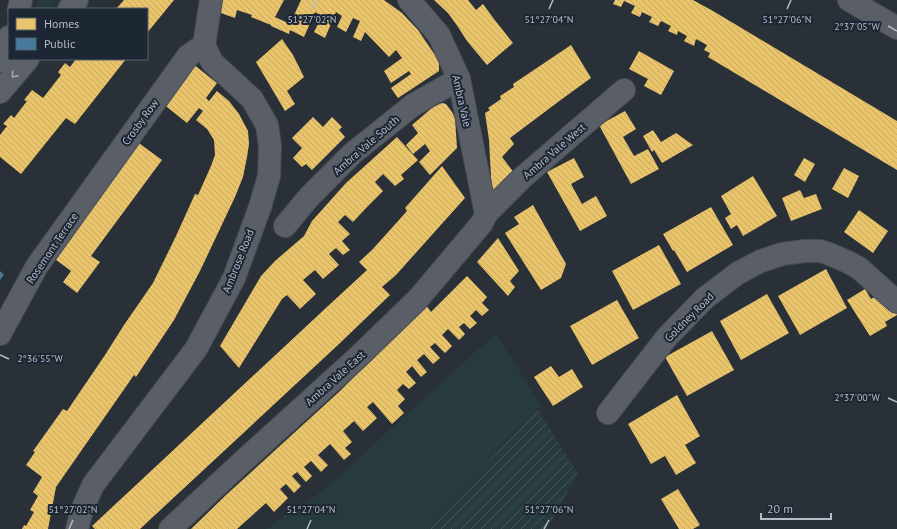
<svg xmlns="http://www.w3.org/2000/svg" width="897" height="529" font-family="'PT Sans',sans-serif">
<style>
.grass{fill:#273a3e}
.garden{fill:url(#garden-furrows)}
.homes{fill:url(#homes-back-hatch)}
.public{fill:url(#public-back-hatch)}
.lines{fill:none;stroke-linecap:round;stroke-linejoin:round}
.minor-casing{stroke:#484c53;stroke-width:24}
.primary-casing{stroke:#484c55;stroke-width:24}
.minor{stroke:#5a5e66;stroke-width:22}
.primary{stroke:#5c6168;stroke-width:22}
.oneway{stroke:#a2aab6}
.ticks{fill:none;stroke:#b4bcc9;stroke-width:1.5}
.labels{text-anchor:middle;stroke-width:4;stroke-linejoin:round;paint-order:stroke}
.street-label{font-size:11px;fill:#b4bcc9;stroke:#1d2633}
.ticks-label{font-size:10px;text-anchor:middle;fill:#b4bcc9;stroke:#1d2633;stroke-width:4;stroke-linejoin:round;paint-order:stroke}
</style>
<defs>
<pattern id="garden-furrows" width="10" height="10" patternUnits="userSpaceOnUse"><rect width="10" height="10" fill="#273a3e"/><path d="M-1 1l2-2M0 10L10 0M9 11l2-2" fill="none" stroke="#445559"/></pattern>
<pattern id="homes-back-hatch" width="6" height="6" patternUnits="userSpaceOnUse"><rect width="6" height="6" fill="#e9c46a"/><path d="M-1 5l2 2M0 0l6 6M5-1l2 2" fill="none" stroke="#c5a861"/></pattern>
<pattern id="public-back-hatch" width="6" height="6" patternUnits="userSpaceOnUse"><rect width="6" height="6" fill="#457b9d"/><path d="M-1 5l2 2M0 0l6 6M5-1l2 2" fill="none" stroke="#40647b"/></pattern>
</defs>
<rect width="100%" height="100%" fill="#2a3038"/>
<g class="grass">
<polygon points="38,0 57,0 53,9 36,9"/>
<polygon points="496,333 543,409 536,408 427,529 266,529 292,510 310,500 327,487"/>
</g>
<polygon class="garden" points="537,408 578,474 547,529 427,529"/>
<g class="homes">
<polygon points="124,0 174,0 147,33 147,9 116,9"/>
<polygon points="219,0 284,0 275,17 290,24 301,0 384,0 402,13 418,30 439,61 439,71 398,98 391,88 411,74 409,71 391,83 384,71 402,58 396,50 389,57 365,32 361,41 353,37 360,21 353,18 346,32 337,27 342,16 336,12 325,38 314,32 322,16 315,12 304,37 290,30 289,34 271,26 271,25 251,17 252,15 237,10 235,18 215,11"/>
<polygon points="434,0 468,0 476,10 483,4 494,19 513,43 487,65 467,41 458,27 448,13"/>
<polygon points="615,0 693,0 713,11 897,121 897,170 708,57 710,53 704,50 707,45 696,39 694,46 684,41 687,36 678,31 677,35 668,31 671,26 661,21 658,26 649,22 652,17 642,12 640,17 631,13 635,6 624,1 621,7 613,4"/>
<polygon points="282,39 293,55 304,77 287,91 295,104 285,111 256,62"/>
<polygon points="571,45 591,78 562,99 510,138 514,144 502,157 515,174 492,196 489,140 485,113 490,110 488,108 501,99 500,96 514,87 513,84"/>
<polygon points="639,51 674,71 661,95 644,86 648,79 629,69"/>
<polygon points="76,59 126,59 75,124 66,118 21,174 0,157 0,135 7,126 3,124 11,115 14,118 27,101 24,100 32,90 43,98 61,75 58,72 65,63 70,67"/>
<polygon points="193,64 217,83 206,98 209,101 217,91 229,101 239,114 248,131 249,144 247,157 243,177 235,197 200,271 174,320 136,377 134,375 56,487 48,529 22,529 24,525 26,526 34,512 30,510 38,496 33,492 42,477 26,465 35,452 33,451 63,409 67,411 105,355 124,325 153,283 176,236 195,194 198,195 211,166 215,155 214,140 207,129 196,120 203,111 199,108 187,123 162,103"/>
<polygon points="442,103 446,104 452,112 455,118 457,148 430,175 419,162 430,151 425,144 413,154 406,145 418,133 412,125 433,107"/>
<polygon points="625,111 636,129 623,137 634,156 648,149 659,169 631,184 599,125"/>
<polygon points="313,117 323,127 332,117 342,127 339,130 345,137 312,170 306,164 302,167 293,158 302,148 292,138"/>
<polygon points="653,130 661,142 676,133 693,145 662,163 654,150 652,152 643,136"/>
<polygon points="397,137 418,160 401,175 404,179 395,186 383,174 375,182 383,191 368,206 353,222 345,215 338,222 350,234 342,241 350,250 343,255 336,248 329,254 339,265 323,279 315,270 303,280 316,294 300,309 287,295 282,299 239,368 220,346 261,276 275,261 304,236 312,221 346,183"/>
<polygon points="136,141 162,160 91,256 100,262 77,293 63,282 71,271 51,256"/>
<polygon points="574,158 584,177 571,184 582,204 596,196 607,216 580,231 547,172"/>
<polygon points="804,158 815,164 805,182 794,175"/>
<polygon points="442,166 465,198 396,275 382,287 390,295 339,344 140,529 95,529 92,526 328,306 367,270 359,262 372,250 407,211 405,208"/>
<polygon points="844,168 859,176 848,198 832,189"/>
<polygon points="753,176 777,216 743,236 737,225 731,229 725,218 731,214 721,196"/>
<polygon points="800,190 804,198 816,194 822,209 791,221 782,198"/>
<polygon points="533,205 566,264 561,278 541,290 505,233 519,224 514,217"/>
<polygon points="711,207 733,245 687,272 674,250 673,251 663,234"/>
<polygon points="859,210 888,231 873,253 844,232"/>
<polygon points="498,238 519,271 510,281 515,287 508,296 477,262"/>
<polygon points="659,245 681,284 633,310 612,271"/>
<polygon points="826,269 847,308 800,335 778,296"/>
<polygon points="467,276 487,297 482,303 489,310 482,316 476,310 470,316 477,323 470,329 464,323 459,327 465,334 459,340 448,329 442,335 452,346 445,353 435,343 430,347 440,358 433,364 424,354 417,360 427,372 421,377 412,366 406,372 416,383 409,389 403,384 397,390 405,399 398,406 404,413 392,424 373,402 367,407 377,418 363,431 354,421 343,431 352,442 345,448 351,454 344,460 330,444 318,455 328,465 321,472 311,461 304,467 312,476 306,482 297,472 292,476 301,486 294,493 286,484 280,489 288,498 274,512 266,503 237,529 191,529 226,495 340,391 426,305 431,312"/>
<polygon points="865,289 871,299 878,295 897,310 897,315 885,322 887,326 870,336 847,300"/>
<polygon points="767,294 789,333 741,360 720,321"/>
<polygon points="617,300 639,338 592,365 570,326"/>
<polygon points="712,331 734,370 687,396 665,357"/>
<polygon points="551,366 559,377 572,369 583,387 553,406 534,377"/>
<polygon points="677,395 700,436 685,445 696,463 676,475 665,456 651,464 628,424"/>
<polygon points="678,489 700,525 693,529 679,529 661,499"/>
</g>
<polygon class="public" points="0,271 4,275 0,280"/>
<g class="lines">
<g class="minor-casing">
<g id="minor">
<polyline points="409,0 439,35 459,79 486,214"/>
<polyline points="849,0 897,28"/>
<polyline points="285,226 309,197 353,153 413,105 459,79"/>
<polyline points="0,334 37,266 188,56 204,45"/>
<polyline points="608,413 667,337 705,298 738,273 761,261 782,254 805,251 820,251 827,253 848,262 859,268 897,302"/>
<polyline points="77,529 82,510 93,485 196,349 234,278 260,207 269,176 270,146 267,125 252,99 212,62 204,45 211,0"/>
<polyline points="170,529 241,463 357,358 418,299 482,223 486,214 522,178 624,90"/>
</g>
</g>
<g class="primary-casing">
<g id="primary">
<polyline points="19,9 21,0"/>
<polyline points="69,9 77,0"/>
<polyline points="0,61 9,37"/>
<polyline points="0,92 28,59"/>
</g>
</g>
<use href="#minor" class="minor"/>
<use href="#primary" class="primary"/>
</g>
<defs><path id="oneway-chevron" d="M-2-3.5L2.5 0L-2 3.5" fill="none" stroke-width="1.6" stroke-linecap="round" stroke-linejoin="round"/></defs>
<use class="oneway" href="#oneway-chevron" transform="translate(14 75) rotate(130)"/>
<path class="ticks" d="M 312,9 L 316,0M 549,9 L 553,0M 787,9 L 791,0M 888,26 L 897,31M 0,355 L 9,359M 888,398 L 897,402M 69,529 L 73,520M 307,529 L 311,520M 544,529 L 549,520"/>
<g class="labels">
<g class="street-label">
<text transform="translate(462 101) rotate(77)" y="4">Ambra Vale</text>
<text transform="translate(140 122) rotate(-54)" y="4">Crosby Row</text>
<text transform="translate(366 145) rotate(-41)" y="4">Ambra Vale South</text>
<text transform="translate(554 151) rotate(-41)" y="4">Ambra Vale West</text>
<text transform="translate(52 248) rotate(-56)" y="4">Rosemont Terrace</text>
<text transform="translate(238 261) rotate(-68)" y="4">Ambrose Road</text>
<text transform="translate(689 317) rotate(-45)" y="4">Goldney Road</text>
<text transform="translate(335 378) rotate(-42)" y="4">Ambra Vale East</text>
</g>
</g>
<g class="ticks-label">
<text x="312" y="23">51°27'02"N</text>
<text x="549" y="23">51°27'04"N</text>
<text x="787" y="23">51°27'06"N</text>
<text x="857" y="30">2°37'05"W</text>
<text x="40" y="362">2°36'55"W</text>
<text x="857" y="401">2°37'00"W</text>
<text x="73" y="513">51°27'02"N</text>
<text x="311" y="513">51°27'04"N</text>
<text x="549" y="513">51°27'06"N</text>
</g>
<rect x="8" y="8" width="140" height="52" fill="#1d2633" stroke="#59626f"/>
<rect x="16" y="18" width="20" height="12" fill="#e9c46a" stroke="#59626f"/>
<text x="44" y="28" font-size="12" fill="#b4bcc9">Homes</text>
<rect x="16" y="38" width="20" height="12" fill="#457b9d" stroke="#59626f"/>
<text x="44" y="48" font-size="12" fill="#b4bcc9">Public</text>
<path d="M761 513v6h70v-6" fill="none" stroke="#b4bcc9" stroke-width="2"/>
<text x="767" y="513" font-size="12" fill="#b4bcc9" stroke="#1d2633" stroke-width="3" paint-order="stroke">20 m</text>
</svg>
